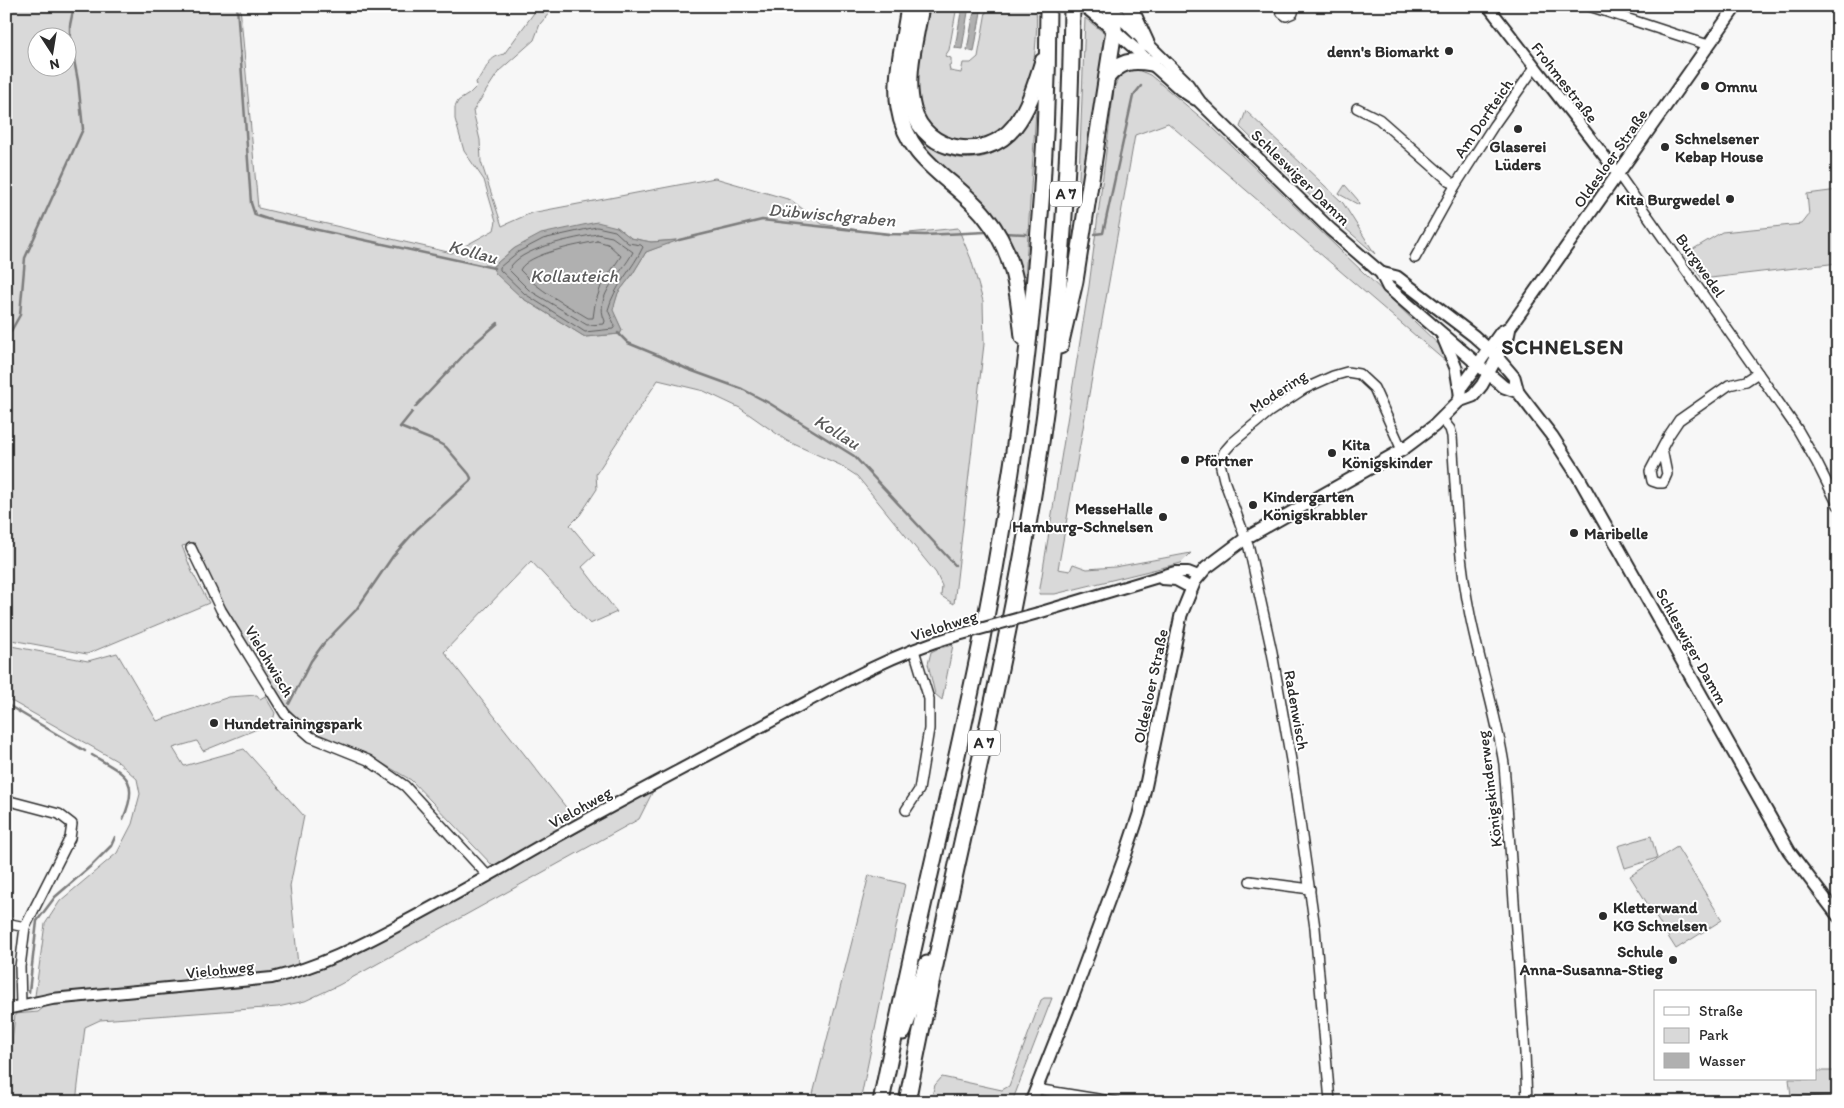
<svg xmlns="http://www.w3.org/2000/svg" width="1844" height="1108" font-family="Itim,sans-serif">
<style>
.green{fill:#d9d9d9;stroke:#828282;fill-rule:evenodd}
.water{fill:#b0b0b0;stroke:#7b7b7b}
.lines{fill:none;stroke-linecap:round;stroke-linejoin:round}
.shore{stroke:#606060;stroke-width:1}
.stream{stroke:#7b7b7b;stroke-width:2.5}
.minor-casing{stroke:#2b2b2b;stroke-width:12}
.tertiary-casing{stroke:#2b2b2b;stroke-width:14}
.secondary-casing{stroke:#2b2b2b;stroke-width:15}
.primary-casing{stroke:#2b2b2b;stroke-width:16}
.motorway-casing{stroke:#2b2b2b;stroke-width:19}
.minor{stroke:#fff;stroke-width:9}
.tertiary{stroke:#fff;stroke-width:10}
.secondary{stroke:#fff;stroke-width:11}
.primary{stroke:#fff;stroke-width:12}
.motorway{stroke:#fff;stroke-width:15}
.tertiary-bridge-casing{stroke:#2b2b2b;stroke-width:14;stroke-linecap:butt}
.tertiary-bridge{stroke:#fff;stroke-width:10}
.poi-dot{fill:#2b2b2b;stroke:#fff;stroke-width:2}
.labels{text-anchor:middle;stroke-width:4;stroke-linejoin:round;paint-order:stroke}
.shield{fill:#fff;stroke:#6b6b6b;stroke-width:1}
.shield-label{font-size:15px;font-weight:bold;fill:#2b2b2b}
.poi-label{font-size:16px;font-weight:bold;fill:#2b2b2b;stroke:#fff;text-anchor:start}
.street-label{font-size:16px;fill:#2b2b2b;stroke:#fff}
.water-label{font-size:18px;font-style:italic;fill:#5a5a5a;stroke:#fff}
.district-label{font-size:21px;font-weight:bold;letter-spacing:1px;fill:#2b2b2b;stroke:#fff}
</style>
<rect width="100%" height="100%" fill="#f7f7f7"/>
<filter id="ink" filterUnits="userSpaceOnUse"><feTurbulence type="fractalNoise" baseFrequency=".02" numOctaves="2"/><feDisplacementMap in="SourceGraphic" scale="10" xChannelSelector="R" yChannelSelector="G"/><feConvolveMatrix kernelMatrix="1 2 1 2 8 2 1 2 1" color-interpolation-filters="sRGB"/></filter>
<g filter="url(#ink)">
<g class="green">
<path d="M 6,6 L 240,6 L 258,208 L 452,253 L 494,230 L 496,221 L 484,180 L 464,151 L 455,119 L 455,107 L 458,101 L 469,94 L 477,86 L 476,82 C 489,69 485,58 504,54 L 539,6 L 555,6 L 540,24 L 534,40 L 499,71 L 473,111 L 480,140 L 481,162 L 502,226 L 531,213 L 715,178 L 791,200 L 822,224 L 889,235 L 958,228 L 971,259 L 983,301 L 984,344 L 954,604 L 941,596 L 942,586 L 936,573 L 857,476 L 840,465 L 787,441 L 740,408 L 704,391 L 658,380 L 596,474 L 597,489 L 580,515 L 570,525 L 595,555 L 582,567 L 617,612 L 590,624 L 531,561 L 444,652 L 576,820 L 493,866 L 411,780 L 363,752 L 312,734 L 286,706 L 224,610 L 195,543 L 182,546 L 192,572 L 209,603 L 87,654 L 6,639 L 6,589 L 8,582 L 6,581 ZM 38,38 L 68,38 L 68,68 L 38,68 ZM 617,227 L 631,238 L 651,242 L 676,240 L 646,252 L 632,275 L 618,293 L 612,310 L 622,330 L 620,334 L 585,337 L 522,298 L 492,267 L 515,248 Z"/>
<path d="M 926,6 L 957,6 L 949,50 L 945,56 L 951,58 L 951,65 L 949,65 L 950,71 L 961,73 L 963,63 L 971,63 L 978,57 L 987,6 L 1036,6 C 1038,36 1035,65 1026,94 C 1025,98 1024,104 1021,108 C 998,143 948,159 923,117 C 918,108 916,94 916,83 Z"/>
<polygon points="1085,18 1107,35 1078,204"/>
<path d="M 1131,70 L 1138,70 L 1150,75 L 1210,125 L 1440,346 L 1445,361 L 1168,123 L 1135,135 L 1058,569 L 1070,571 L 1073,564 L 1087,569 L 1115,567 L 1191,553 L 1181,563 L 1055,594 L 1039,594 L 1089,286 L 1114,89 C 1117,79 1121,73 1131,70 Z"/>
<path d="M 1037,94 L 1024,295 L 1014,259 L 923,152 L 914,131 C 937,163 985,169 1013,139 C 1024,127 1030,108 1037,94 Z"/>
<polygon points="1246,111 1343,203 1375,254 1330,215 1240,127"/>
<polygon points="1345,185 1358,200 1359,205 1339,194"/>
<polygon points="1838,190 1838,263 1702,279 1685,254 1722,232 1802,224 1809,215 1807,194"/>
<polygon points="6,645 88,661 117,653 157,721 229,697 257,695 260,699 265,696 275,713 273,720 267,725 203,751 197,741 173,748 184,766 244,749 304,816 290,886 298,965 273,972 247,976 35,996 45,924 60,901 117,853 132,824 140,794 137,779 117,761 6,698"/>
<polygon points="953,645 942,700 935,694 928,664 931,652 939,648"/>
<path d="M 653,791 L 639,819 L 339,985 L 305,1001 L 278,1007 L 100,1020 L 85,1027 L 76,1102 L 6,1102 L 15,1014 L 38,1012 L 48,1004 L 247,987 C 289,982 322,971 361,952 Z"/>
<polygon points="1651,836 1657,858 1625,868 1618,846"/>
<polygon points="1677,847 1722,920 1676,949 1630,876"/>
<polygon points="869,875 905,884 860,1102 811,1102"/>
<polygon points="1044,998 1052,998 1012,1102 930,1102 935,1085 942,1077 1002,1090 1009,1086 1041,1000"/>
<polygon points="1815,1071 1835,1071 1838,1078 1838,1095 1791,1096 1789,1079 1815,1079"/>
</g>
<g class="water">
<polygon points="962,6 969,6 962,49 955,48"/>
<polygon points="975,6 982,6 974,52 967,50"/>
<polygon points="597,222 617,227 631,238 651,242 679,240 646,252 632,275 618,293 613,310 622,330 620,334 585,337 522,298 496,274 492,267 515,248 541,234"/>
</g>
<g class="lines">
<g class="shore">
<path d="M 597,227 L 615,231 L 628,243 L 641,245 L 643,247 C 633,269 614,286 608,310 L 615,326 L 613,329 L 585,332 L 525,294 L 500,270 L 500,267 L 518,252 L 543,239 Z"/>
<path d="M 597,234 L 612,237 L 633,252 C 622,274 593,296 605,321 L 604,324 L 587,325 L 529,290 L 509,270 C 517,248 575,238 597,234 Z"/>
<path d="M 597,241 L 608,244 L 621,256 L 601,286 L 595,304 L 593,318 L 588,318 C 565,304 539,291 520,270 C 528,253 579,245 597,241 Z"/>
</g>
<g class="stream">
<polyline points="237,6 251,203 255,215 267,219 494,268"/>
<polyline points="1003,233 1026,234"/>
<polyline points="1095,234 1103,233 1133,96 1141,86"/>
<polyline points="679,240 762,220 890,234 925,235 986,232"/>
<polyline points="618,333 628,343 662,357 687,369 742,389 769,403 854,456 955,565"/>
<polyline points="6,340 20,315 25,258 83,129 78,81 70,39 70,25 74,6"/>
<polyline points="415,407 475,343 498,323"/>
<polyline points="6,579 9,592 6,605"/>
<polyline points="6,704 85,751"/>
<polyline points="289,704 311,661 324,643 356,610 393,556 417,529 470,481 471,478 469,474 446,447 437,442 400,427 412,412"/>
<path d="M 92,755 C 124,774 141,778 123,819"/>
<polyline points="29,992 37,921 55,897 92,865 111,846 115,837"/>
</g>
<g class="minor-casing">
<g id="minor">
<polyline points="1278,6 1282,13 1286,16 1293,13 1294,6"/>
<polyline points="1589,6 1708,45"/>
<polyline points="1357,108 1379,119 1455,186"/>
<polyline points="1619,175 1798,430 1817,463 1838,505"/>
<polyline points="1415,258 1455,186 1494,125 1535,67"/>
<path d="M 1442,419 L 1450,429 L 1452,436 C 1456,495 1458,556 1470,615 C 1480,665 1496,713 1504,764 L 1525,1053 L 1527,1102"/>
<polyline points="1662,449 1667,474 1663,483 1658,483 1652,481 1650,471 1669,435 1679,420 1729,385 1746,381 1758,373"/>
<polyline points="191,548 221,610 285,714 311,737 368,760 405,786 488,876"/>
<polyline points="6,800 59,814 72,824 70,838 25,927 20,967 21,1006"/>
<polyline points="906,810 919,790 929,729 929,699 914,650"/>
<polyline points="1250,881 1310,889"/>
<polyline points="6,923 25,927"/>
<polyline points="1036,1089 1116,1102"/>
<polyline points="1330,1102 1315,928 1292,766 1272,652 1249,548 1224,480 1220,463 1224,452 1232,443 1269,412 1304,389 1333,376 1347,372 1359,374 1374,388 1402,450"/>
<polyline points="1791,1102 1838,1101"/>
</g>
</g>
<g class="tertiary-casing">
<g id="tertiary">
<polyline points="1488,6 1619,175"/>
<polyline points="1162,579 1176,580 1191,588"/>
<polyline points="1038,613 1175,572 1188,572 1198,576"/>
<path d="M 6,1009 L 52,999 L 272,978 C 318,967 358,947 399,925 C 436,905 473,885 509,864 C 588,817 670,776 751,732 C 816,698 881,657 951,637"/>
</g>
</g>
<g class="secondary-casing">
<g id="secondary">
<polyline points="1112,9 1185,81 1200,102 1330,229 1381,273 1388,287 1504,387 1518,392"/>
<polyline points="1114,30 1180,89 1195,99"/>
<polyline points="1381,273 1397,277 1474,336 1497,357 1514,377 1518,392 1552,436 1578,476 1789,851 1838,916"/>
<polyline points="1443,337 1456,368 1460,393"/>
<polyline points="1459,401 1462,386 1471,374 1501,332 1510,327"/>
<polyline points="1031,1102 1072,999 1125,856 1139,814 1146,784 1181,615 1195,581 1206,568 1246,538 1402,450 1434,426 1459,401 1473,396 1482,385 1508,337 1510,327 1736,6"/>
</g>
</g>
<g class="primary-casing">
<polyline id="primary" points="1085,6 1114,30"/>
</g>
<g class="motorway-casing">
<g id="motorway">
<path d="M 909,6 C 905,37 894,78 899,108 C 907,162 954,178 985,216 C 1015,253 1018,291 1023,337"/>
<path d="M 921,6 C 916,38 904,76 913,109 C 925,154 986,162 1014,127 C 1029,108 1036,83 1043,61"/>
<polyline points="1129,6 1146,43"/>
<path d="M 1107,77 C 1120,62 1131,59 1151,63"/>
<polyline points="1060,346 1075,281 1114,30 1114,19 1110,8"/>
<polyline points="903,1032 927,964"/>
<path d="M 881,1102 C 911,946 951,793 982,638 C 1023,430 1048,218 1048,6"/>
<path d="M 907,1102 C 945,901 998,703 1032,501 C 1059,338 1070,172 1072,6"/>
</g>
</g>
<use href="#minor" class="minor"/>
<use href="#tertiary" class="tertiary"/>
<use href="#secondary" class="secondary"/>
<use href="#primary" class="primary"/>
<use href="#motorway" class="motorway"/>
<g class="tertiary-bridge-casing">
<polyline id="tertiary-bridge" points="951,637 1038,613"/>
</g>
<use href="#tertiary-bridge" class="tertiary-bridge"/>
</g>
</g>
<g class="poi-dot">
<circle cx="1449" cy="51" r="5"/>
<circle cx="1705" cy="86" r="5"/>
<circle cx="1518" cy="129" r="5"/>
<circle cx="1665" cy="147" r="5"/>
<circle cx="1730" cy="199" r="5"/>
<circle cx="1332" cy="453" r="5"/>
<circle cx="1185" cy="460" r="5"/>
<circle cx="1253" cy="505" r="5"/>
<circle cx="1163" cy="517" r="5"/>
<circle cx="1574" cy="533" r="5"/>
<circle cx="214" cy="723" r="5"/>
<circle cx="1603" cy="916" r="5"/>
<circle cx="1673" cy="960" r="5"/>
</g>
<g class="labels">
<g class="shield">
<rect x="1050" y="181.5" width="32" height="25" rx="4"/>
<rect x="968" y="730.5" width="32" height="25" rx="4"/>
</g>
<g class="shield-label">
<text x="1066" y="199">A 7</text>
<text x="984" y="748">A 7</text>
</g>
<g class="poi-label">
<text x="1439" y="57" text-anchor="end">denn's Biomarkt</text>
<text x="1715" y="92">Omnu</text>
<text x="1675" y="144">Schnelsener<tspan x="1675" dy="18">Kebap House</tspan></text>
<text x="1518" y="152" text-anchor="middle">Glaserei<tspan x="1518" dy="18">Lüders</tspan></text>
<text x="1720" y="205" text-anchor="end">Kita Burgwedel</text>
<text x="1342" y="450">Kita<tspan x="1342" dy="18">Königskinder</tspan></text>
<text x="1195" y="466">Pförtner</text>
<text x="1263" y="502">Kindergarten<tspan x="1263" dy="18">Königskrabbler</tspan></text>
<text x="1153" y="514" text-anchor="end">MesseHalle<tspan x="1153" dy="18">Hamburg-Schnelsen</tspan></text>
<text x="1584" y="539">Maribelle</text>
<text x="224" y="729">Hundetrainingspark</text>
<text x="1613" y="913">Kletterwand<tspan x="1613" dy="18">KG Schnelsen</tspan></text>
<text x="1663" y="957" text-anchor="end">Schule<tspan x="1663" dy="18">Anna-Susanna-Stieg</tspan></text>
</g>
<g class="street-label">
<text transform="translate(1565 82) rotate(52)" y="6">Frohmestraße</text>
<text transform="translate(1483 118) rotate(-56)" y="6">Am Dorfteich</text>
<text transform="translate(1610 158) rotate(-55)" y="6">Oldesloer Straße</text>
<text transform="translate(1301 177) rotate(44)" y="6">Schleswiger Damm</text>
<text transform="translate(1701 265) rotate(55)" y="6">Burgwedel</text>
<text transform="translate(1278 391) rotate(-33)" y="6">Modering</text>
<text transform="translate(944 625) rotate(-18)" y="6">Vielohweg</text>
<text transform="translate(1692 646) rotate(61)" y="6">Schleswiger Damm</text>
<text transform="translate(270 661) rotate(59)" y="6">Vielohwisch</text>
<text transform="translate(1150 686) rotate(-78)" y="6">Oldesloer Straße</text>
<text transform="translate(1297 710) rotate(80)" y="6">Radenwisch</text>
<text transform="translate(1489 789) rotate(-97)" y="6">Königskinderweg</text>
<text transform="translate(580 807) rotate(-29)" y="6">Vielohweg</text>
<text transform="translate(220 969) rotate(-6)" y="6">Vielohweg</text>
</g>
<g class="water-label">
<text transform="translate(832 215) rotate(5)" y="6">Dübwischgraben</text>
<text transform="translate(473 252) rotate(15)" y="6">Kollau</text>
<text x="574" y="282">Kollauteich</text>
<text transform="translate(837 432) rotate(32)" y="6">Kollau</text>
</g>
<g class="district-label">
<text x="1563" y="354">SCHNELSEN</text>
</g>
</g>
<rect width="1844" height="1108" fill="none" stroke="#fff" stroke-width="25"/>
<rect x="12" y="12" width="1819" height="1083" fill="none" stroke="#2b2b2b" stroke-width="2" filter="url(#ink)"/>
<rect x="1654" y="990" width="162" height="90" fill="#ffffff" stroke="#aaaaaa"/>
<rect x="1664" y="1007" width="25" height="8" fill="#ffffff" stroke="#aaaaaa"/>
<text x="1699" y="1016" font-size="15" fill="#2b2b2b">Straße</text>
<rect x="1664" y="1028" width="25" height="15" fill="#d9d9d9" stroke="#aaaaaa"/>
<text x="1699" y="1040" font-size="15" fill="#2b2b2b">Park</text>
<rect x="1664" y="1053" width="25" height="15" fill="#b0b0b0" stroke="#aaaaaa"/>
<text x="1699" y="1066" font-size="15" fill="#2b2b2b">Wasser</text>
<g transform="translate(52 52) rotate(168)"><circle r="24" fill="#ffffff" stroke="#aaaaaa"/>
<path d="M0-4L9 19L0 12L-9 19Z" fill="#2b2b2b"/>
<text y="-8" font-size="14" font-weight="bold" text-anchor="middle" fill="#2b2b2b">N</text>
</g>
</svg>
